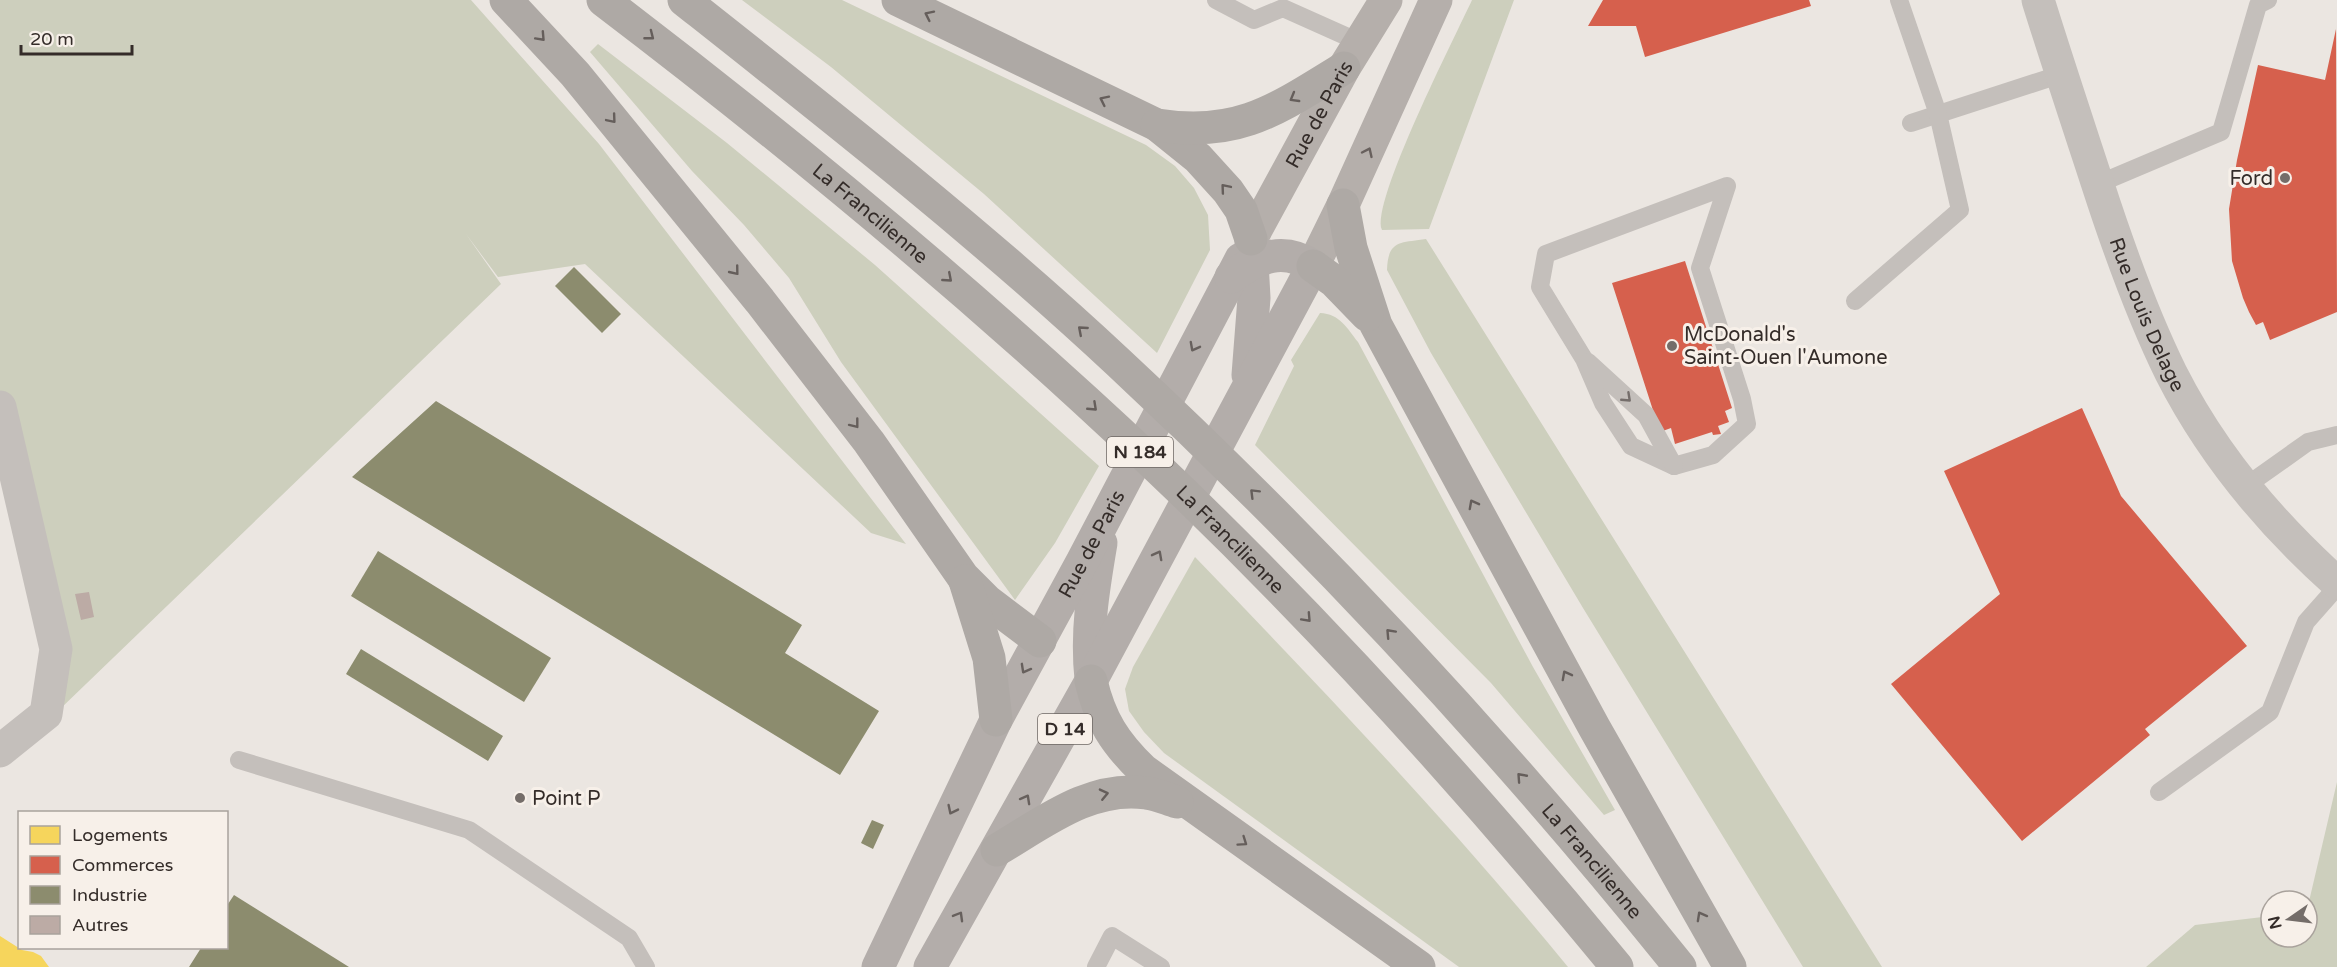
<svg xmlns="http://www.w3.org/2000/svg" width="2337" height="967" font-family="'Varela Round',sans-serif">
<style>
.green{fill:#cdcfbd}
.homes{fill:#f6d55c}
.shops{fill:#d6604d}
.industry{fill:#8c8c6e}
.building{fill:#bcaba5}
.lines{fill:none;stroke-linecap:round;stroke-linejoin:round}
.service{stroke:#c4bfbb;stroke-width:18}
.minor{stroke:#c4bfbb;stroke-width:33}
.secondary{stroke:#b5afab;stroke-width:33}
.primary{stroke:#b3adaa;stroke-width:33}
.trunk{stroke:#aea9a5;stroke-width:33}
.oneway{stroke:#655e5b}
.oneway2{stroke:#68605d}
.oneway3{stroke:#67605d}
.oneway4{stroke:#756e6b}
.poi-dot{fill:#746d69;stroke:#f7f0e9;stroke-width:2}
.labels{text-anchor:middle;stroke-width:6;stroke-linejoin:round;paint-order:stroke}
.shield{fill:#f7f0e9;stroke:#6e6763;stroke-width:1.5}
.shield-label{font-size:18px;font-weight:bold;fill:#342c29}
.street-label{font-size:20px;fill:#342c29;stroke:#f7f0e9}
.poi-label{font-size:20px;fill:#342c29;stroke:#f7f0e9;text-anchor:start}
</style>
<rect width="100%" height="100%" fill="#ebe6e1"/>
<g class="green">
<polygon points="0,0 471,0 599,144 906,544 871,533 585,264 498,277 466,234 501,284 59,710 0,445"/>
<polygon points="742,0 842,0 1146,145 1175,166 1194,188 1208,215 1210,250 1157,353 984,194 831,67"/>
<path d="M 1472,0 L 1514,0 L 1429,229 L 1382,230 C 1370,203 1456,35 1472,0 Z"/>
<polygon points="598,44 727,143 875,265 1099,466 1055,543 1015,600 841,362 789,278 744,225 692,171 590,52"/>
<path d="M 1426,239 L 1882,967 L 1803,967 L 1583,608 L 1431,353 L 1387,270 C 1388,240 1400,243 1426,239 Z"/>
<path d="M 1320,313 C 1340,314 1347,328 1358,342 L 1533,667 L 1615,810 L 1604,815 L 1491,683 L 1255,445 L 1294,366 L 1291,360 Z"/>
<path d="M 1195,557 C 1323,690 1451,824 1568,967 L 1459,967 L 1164,753 L 1144,732 L 1129,711 L 1125,689 L 1133,667 Z"/>
<polygon points="2337,782 2337,967 2146,967 2195,925 2271,916 2271,937 2307,937 2307,910"/>
</g>
<polygon class="homes" points="0,936 22,950 33,952 41,956 49,967 0,967"/>
<g class="shops">
<polygon points="1603,0 1809,0 1811,6 1645,57 1636,26 1588,26"/>
<polygon points="2336,29 2337,312 2270,340 2263,322 2256,325 2249,312 2243,298 2232,261 2229,209 2237,160 2258,65 2325,80"/>
<polygon points="1685,261 1732,408 1725,411 1729,422 1718,426 1721,434 1713,435 1712,432 1675,444 1671,428 1660,432 1612,283"/>
<polygon points="2082,408 2121,496 2247,646 2145,729 2150,735 2022,841 1891,684 2000,594 1944,471"/>
</g>
<g class="industry">
<polygon points="574,267 621,314 602,333 555,286"/>
<polygon points="436,401 802,625 785,653 879,711 840,775 352,477"/>
<polygon points="378,551 551,658 524,702 351,596"/>
<polygon points="361,649 503,736 488,761 346,674"/>
<polygon points="872,820 884,825 873,849 861,843"/>
<polygon points="234,895 349,967 189,967 201,948 226,948 226,907"/>
</g>
<polygon class="building" points="89,592 94,617 81,620 75,594"/>
<g class="lines">
<g class="service">
<polyline points="1216,0 1254,20 1283,8 1359,42"/>
<polyline points="1911,123 2062,74"/>
<polyline points="2098,184 2221,132 2258,5 2268,0"/>
<polygon points="1727,186 1700,268 1742,399 1747,424 1713,455 1674,466 1631,446 1603,403 1584,359 1540,287 1546,254"/>
<polyline points="1855,301 1960,210 1938,114 1899,0"/>
<polyline points="1588,362 1646,415 1674,466"/>
<polyline points="2246,486 2308,442 2337,435"/>
<polyline points="239,760 469,830 629,938 646,967"/>
<polyline points="2159,792 2270,712 2306,622 2337,587"/>
<polyline points="1096,967 1112,936 1161,967"/>
</g>
<g class="minor">
<path id="s1" d="M 2038,0 C 2057,61 2077,121 2097,182 C 2118,247 2141,312 2171,373 C 2211,452 2271,524 2337,583"/>
<polyline points="0,407 56,649 46,714 0,751"/>
</g>
<g class="secondary">
<path id="s2" d="M 1251,239 L 1344,68 L 1386,0"/>
<polyline points="1313,266 1343,205 1436,0"/>
</g>
<g class="primary">
<polyline points="1248,375 1254,298 1251,244"/>
<path d="M 1091,679 C 1086,632 1093,590 1101,543"/>
<path id="s3" d="M 878,967 L 996,720 L 1082,562 L 1241,259"/>
<path d="M 930,967 L 1091,681 L 1313,266 C 1283,246 1258,257 1231,277"/>
</g>
<g class="trunk">
<polyline points="506,0 575,74 760,301 869,442 963,577 987,601 1040,641"/>
<path id="s4" d="M 603,0 C 770,127 932,260 1086,401 C 1277,575 1453,767 1617,967"/>
<path id="s5" d="M 684,0 C 832,117 981,234 1119,363 C 1320,550 1508,753 1680,967"/>
<polyline points="898,0 1157,125 1198,158 1228,191 1241,210 1251,239"/>
<path d="M 1157,125 C 1239,138 1277,109 1344,68"/>
<polyline points="1343,205 1351,248 1376,325 1594,727 1730,967"/>
<polyline points="1313,266 1334,281 1367,315"/>
<polyline points="965,581 989,658 996,720"/>
<path d="M 1091,681 C 1100,720 1115,743 1143,770 L 1419,967"/>
<path d="M 997,850 C 1043,823 1090,785 1146,793 C 1157,794 1167,799 1177,802"/>
</g>
</g>
<defs><path id="oneway-chevron" d="M-2-3.5L2.5 0L-2 3.5" fill="none" stroke-width="1.6" stroke-linecap="round" stroke-linejoin="round" transform="scale(1.5)"/></defs>
<g class="oneway">
<use href="#oneway-chevron" transform="translate(929 15) rotate(-154)"/>
<use href="#oneway-chevron" transform="translate(650 36) rotate(38)"/>
<use href="#oneway-chevron" transform="translate(541 37) rotate(47)"/>
<use href="#oneway-chevron" transform="translate(1294 98) rotate(150)"/>
<use href="#oneway-chevron" transform="translate(1104 100) rotate(-154)"/>
<use href="#oneway-chevron" transform="translate(612 119) rotate(50)"/>
<use href="#oneway-chevron" transform="translate(1225 188) rotate(-130)"/>
<use href="#oneway-chevron" transform="translate(735 271) rotate(51)"/>
<use href="#oneway-chevron" transform="translate(948 278) rotate(41)"/>
<use href="#oneway-chevron" transform="translate(1082 330) rotate(-139)"/>
<use href="#oneway-chevron" transform="translate(1093 407) rotate(43)"/>
<use href="#oneway-chevron" transform="translate(855 424) rotate(52)"/>
<use href="#oneway-chevron" transform="translate(1254 493) rotate(-135)"/>
<use href="#oneway-chevron" transform="translate(1473 504) rotate(-118)"/>
<use href="#oneway-chevron" transform="translate(1307 618) rotate(47)"/>
<use href="#oneway-chevron" transform="translate(1390 633) rotate(-133)"/>
<use href="#oneway-chevron" transform="translate(1566 675) rotate(-118)"/>
<use href="#oneway-chevron" transform="translate(1521 777) rotate(-132)"/>
<use href="#oneway-chevron" transform="translate(1104 794) rotate(-13)"/>
<use href="#oneway-chevron" transform="translate(1243 842) rotate(35)"/>
<use href="#oneway-chevron" transform="translate(1701 916) rotate(-119)"/>
</g>
<use class="oneway2" href="#oneway-chevron" transform="translate(1368 152) rotate(-65)"/>
<g class="oneway3">
<use href="#oneway-chevron" transform="translate(1194 347) rotate(118)"/>
<use href="#oneway-chevron" transform="translate(1158 555) rotate(-62)"/>
<use href="#oneway-chevron" transform="translate(1025 669) rotate(119)"/>
<use href="#oneway-chevron" transform="translate(1026 799) rotate(-61)"/>
<use href="#oneway-chevron" transform="translate(952 810) rotate(116)"/>
<use href="#oneway-chevron" transform="translate(959 916) rotate(-60)"/>
</g>
<use class="oneway4" href="#oneway-chevron" transform="translate(1627 398) rotate(43)"/>
<g class="poi-dot">
<circle cx="2285" cy="178" r="6"/>
<circle cx="1672" cy="346" r="6"/>
<circle cx="520" cy="798" r="6"/>
</g>
<g class="labels">
<g class="shield">
<rect x="1107" y="437" width="66" height="30" rx="4.5"/>
<rect x="1038" y="714" width="54" height="30" rx="4.5"/>
</g>
<g class="shield-label">
<text x="1140" y="458">N 184</text>
<text x="1065" y="735">D 14</text>
</g>
<g class="street-label">
<text dy="7" stroke="none"><textPath href="#s2" startOffset="142">Rue de Paris</textPath></text>
<text dy="7" stroke="none"><textPath href="#s4" startOffset="342">La Francilienne</textPath></text>
<text dy="7" stroke="none"><textPath href="#s1" startOffset="333">Rue Louis Delage</textPath></text>
<text dy="7" stroke="none"><textPath href="#s4" startOffset="828">La Francilienne</textPath></text>
<text dy="7" stroke="none"><textPath href="#s3" startOffset="474">Rue de Paris</textPath></text>
<text dy="7" stroke="none"><textPath href="#s5" startOffset="1254">La Francilienne</textPath></text>
</g>
<g class="poi-label">
<text x="2273" y="185" text-anchor="end">Ford</text>
<text x="1684" y="341">McDonald's<tspan x="1684" dy="23">Saint-Ouen l'Aumone</tspan></text>
<text x="532" y="805">Point P</text>
</g>
</g>
<rect x="18" y="811" width="210" height="138" fill="#f7f0e9" stroke="#a9a29c" stroke-width="1.5"/>
<rect x="30" y="826" width="30" height="18" fill="#f6d55c" stroke="#a9a29c" stroke-width="1.5"/>
<text x="72" y="841" font-size="18" fill="#342c29">Logements</text>
<rect x="30" y="856" width="30" height="18" fill="#d6604d" stroke="#a9a29c" stroke-width="1.5"/>
<text x="72" y="871" font-size="18" fill="#342c29">Commerces</text>
<rect x="30" y="886" width="30" height="18" fill="#8c8c6e" stroke="#a9a29c" stroke-width="1.5"/>
<text x="72" y="901" font-size="18" fill="#342c29">Industrie</text>
<rect x="30" y="916" width="30" height="18" fill="#bcaba5" stroke="#a9a29c" stroke-width="1.5"/>
<text x="72" y="931" font-size="18" fill="#342c29">Autres</text>
<g transform="translate(2289 919) rotate(256)"><circle r="28" fill="#f7f0e9" stroke="#a9a29c" stroke-width="1.5"/>
<path d="M0-4.5L10 22L0 15L-10 22Z" fill="#746d69"/>
<text y="-9" font-size="16" font-weight="bold" text-anchor="middle" fill="#342c29">N</text>
</g>
<path d="M21 45v9h111v-9" fill="none" stroke="#342c29" stroke-width="3"/>
<text x="30" y="45" font-size="18" fill="#342c29" stroke="#f7f0e9" stroke-width="4.5" paint-order="stroke">20 m</text>
</svg>
